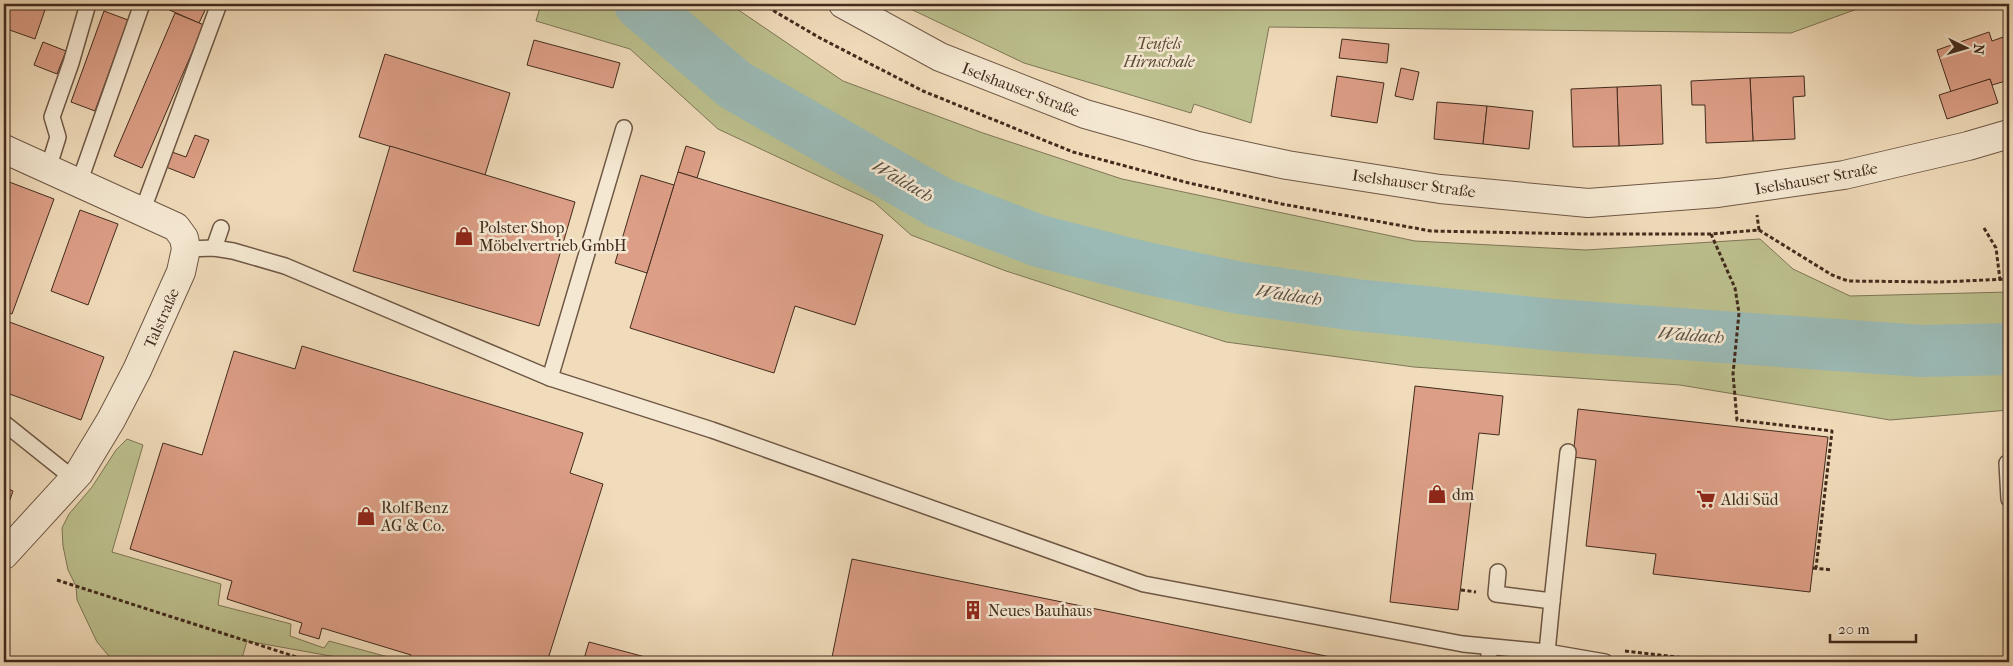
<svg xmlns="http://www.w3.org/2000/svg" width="2013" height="666" font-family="'IM FELL French Canon',serif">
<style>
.green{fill:#bcc08e;stroke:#7f7656}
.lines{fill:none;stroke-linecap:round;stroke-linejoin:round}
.river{stroke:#9bbab6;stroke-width:52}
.building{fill:#dc9e86;stroke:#422b1d}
.lane-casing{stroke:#6e5744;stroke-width:18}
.street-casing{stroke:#6e5744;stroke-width:30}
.path{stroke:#422b1d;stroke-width:3;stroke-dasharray:4 2.5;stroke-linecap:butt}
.lane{stroke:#f5e8d2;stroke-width:15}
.street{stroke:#f5e8d2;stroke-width:28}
.labels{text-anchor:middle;stroke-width:5;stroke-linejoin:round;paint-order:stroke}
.park-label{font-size:16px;font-style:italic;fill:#5a4934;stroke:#f5e8d2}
.street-label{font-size:16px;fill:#422b1d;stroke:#f5e8d2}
.poi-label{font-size:16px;fill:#422b1d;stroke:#f5e8d2;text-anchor:start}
.water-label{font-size:18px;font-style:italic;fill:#584f43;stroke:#f5e8d2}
</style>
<rect width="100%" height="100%" fill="#f0dbba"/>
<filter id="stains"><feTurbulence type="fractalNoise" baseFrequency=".004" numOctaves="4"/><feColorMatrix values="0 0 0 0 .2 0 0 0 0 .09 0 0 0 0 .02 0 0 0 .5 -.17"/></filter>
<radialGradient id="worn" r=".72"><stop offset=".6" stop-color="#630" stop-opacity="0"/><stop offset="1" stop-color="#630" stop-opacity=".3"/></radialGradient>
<g class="green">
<polygon points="541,4 736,4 737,9 843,81 983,133 1122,179 1415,241 1586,250 1760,239 1793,269 1850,296 2009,292 2009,410 1890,420 1680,385 1414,367 1226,342 1006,271 911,235 874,202 718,129 630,49 536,21"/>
<polygon points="900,4 1871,4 1791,33 1269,27 1251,123 1194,104 1191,113 1024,63"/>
<polygon points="127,439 143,445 112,552 221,584 218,605 291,624 290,636 324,648 329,641 392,658 391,662 364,662 247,641 241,662 114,662 97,642 77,600 76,586 68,570 63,546 62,528 69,514 92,487 116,450"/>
</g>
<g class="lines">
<polyline class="river" points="640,4 735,85 940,203 1039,241 1141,267 1240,288 1356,305 1554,325 1922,351 2009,349"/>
</g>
<g class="building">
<polygon points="4,4 47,4 35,39 4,28"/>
<polygon points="167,4 208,4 199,23 165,8"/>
<polygon points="104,11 128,20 95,111 71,102"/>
<polygon points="175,13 204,25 142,168 114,156"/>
<polygon points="1989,32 1992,41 2009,35 2009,80 1992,85 1990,79 1951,92 1937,50"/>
<polygon points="1342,39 1389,44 1387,63 1339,58"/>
<polygon points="534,40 620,63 613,88 527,65"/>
<polygon points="43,42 66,51 57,74 34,65"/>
<polygon points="385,54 510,93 485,175 359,137"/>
<polygon points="1401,68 1419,72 1413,100 1395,96"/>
<polygon points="1337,76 1384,83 1377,123 1331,116"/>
<polygon points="1804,76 1805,96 1793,97 1795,139 1753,141 1750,78"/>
<polygon points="1750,78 1753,141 1706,143 1705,105 1692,105 1691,81"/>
<polygon points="1990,79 1998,103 1947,119 1939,95"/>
<polygon points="1661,85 1663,144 1619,146 1617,87"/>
<polygon points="1617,87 1619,146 1573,147 1571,89"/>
<polygon points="1437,102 1487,106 1483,144 1434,139"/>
<polygon points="1487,106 1533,111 1529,149 1483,144"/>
<polygon points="195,135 209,140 194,178 166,167 172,152 186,157"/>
<polygon points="390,146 575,202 539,326 353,271"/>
<polygon points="686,146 705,152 697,178 678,172"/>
<polygon points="678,172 883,235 855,325 795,306 774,373 630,328"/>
<polygon points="641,175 674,185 647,273 615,263"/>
<polygon points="4,180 54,199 12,314 4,311"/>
<polygon points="80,210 118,224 88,305 51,291"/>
<polygon points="4,320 104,357 81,420 4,392"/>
<polygon points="302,346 583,433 570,473 603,484 547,662 409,662 411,655 322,628 319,639 299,633 302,623 227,599 232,581 130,549 163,443 202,455 234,351 295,369"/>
<polygon points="1415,386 1503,396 1499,435 1479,433 1458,610 1390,602"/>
<polygon points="1578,409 1828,437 1810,592 1653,574 1656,554 1586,546 1596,460 1573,457"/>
<polygon points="4,487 13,491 6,511 4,510"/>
<polygon points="852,559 1355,662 831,662"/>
<polygon points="589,642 664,662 572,662 573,660 583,662"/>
</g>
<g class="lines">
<g class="lane-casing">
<g id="lane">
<polyline points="48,169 58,137 52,117 71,63 88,4"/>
<polyline points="79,183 142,4"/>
<polyline points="142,212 219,4"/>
<polyline points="214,248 221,228"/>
<polyline points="186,249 214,248 233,251 285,266 550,378 712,430 1144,584 1463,644 1547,652 1605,662"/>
<polyline points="550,378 624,128"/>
<polyline points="4,423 74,479"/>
<polyline points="2009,463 2007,463 2009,499"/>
<polyline points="1498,572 1496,594 1552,601 1547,652"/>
<polyline points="1552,601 1568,452"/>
<polyline points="1488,662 1490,647"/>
</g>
</g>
<g class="street-casing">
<g id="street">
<polyline points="843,4 940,57 1085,114 1198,146 1287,165 1440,189 1588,203 1718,193 1844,175 1968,146 2009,134"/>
<polyline points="4,149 176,227 184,238 186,249 181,272 137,370 111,420 79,473 4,555"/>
</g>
</g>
<g class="path">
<polyline points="762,4 820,38 923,91 1073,152 1189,183 1282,204 1431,231 1586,234 1711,234 1759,230 1757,215"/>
<polyline points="4,48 6,41"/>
<polyline points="1984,228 1996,248 2000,280"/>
<polyline points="1759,230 1832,275 1848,281 1940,282 2009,279"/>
<polyline points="1711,234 1735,288 1739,313 1733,374 1737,420 1832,431 1816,568"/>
<polyline points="1813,568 1832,570"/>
<polyline points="57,580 312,662"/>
<polyline points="1461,590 1476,592"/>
<polyline points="1625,651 1721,662"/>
</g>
<use href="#lane" class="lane"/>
<use href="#street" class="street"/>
</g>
<defs>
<g id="shop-bare" transform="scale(1.5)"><path d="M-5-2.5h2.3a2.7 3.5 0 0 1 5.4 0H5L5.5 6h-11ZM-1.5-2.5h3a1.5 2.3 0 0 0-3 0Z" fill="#8f2418" stroke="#f5e8d2" stroke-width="2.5" paint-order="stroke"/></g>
<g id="supermarket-bare" transform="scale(1.5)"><path d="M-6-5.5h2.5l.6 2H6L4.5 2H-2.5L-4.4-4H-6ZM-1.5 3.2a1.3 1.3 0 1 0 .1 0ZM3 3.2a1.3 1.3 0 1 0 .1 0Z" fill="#8f2418" stroke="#f5e8d2" stroke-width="2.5" paint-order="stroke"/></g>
<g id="building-bare" transform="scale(1.5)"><path d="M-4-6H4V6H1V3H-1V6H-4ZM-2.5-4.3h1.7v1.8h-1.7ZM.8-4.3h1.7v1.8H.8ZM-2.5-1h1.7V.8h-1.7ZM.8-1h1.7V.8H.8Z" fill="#8f2418" stroke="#f5e8d2" stroke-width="2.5" paint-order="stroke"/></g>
</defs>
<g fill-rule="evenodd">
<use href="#shop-bare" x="464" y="236"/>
<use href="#shop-bare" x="1437" y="494"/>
<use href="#supermarket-bare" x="1706" y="499"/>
<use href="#shop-bare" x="366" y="516"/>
<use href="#building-bare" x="973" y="610"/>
</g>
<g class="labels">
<g class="park-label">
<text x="1159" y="49">Teufels<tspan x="1159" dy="18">Hirnschale</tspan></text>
</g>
<g class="street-label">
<text transform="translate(1021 89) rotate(21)" y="6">Iselshauser Straße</text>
<text transform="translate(1816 178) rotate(-10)" y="6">Iselshauser Straße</text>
<text transform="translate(1414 183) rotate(8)" y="6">Iselshauser Straße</text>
<text transform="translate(161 318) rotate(-66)" y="6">Talstraße</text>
</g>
<g class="poi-label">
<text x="479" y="233">Polster Shop<tspan x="479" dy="18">Möbelvertrieb GmbH</tspan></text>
<text x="1452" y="500">dm</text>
<text x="1721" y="505">Aldi Süd</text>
<text x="381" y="513">Rolf Benz<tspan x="381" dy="18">AG &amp; Co.</tspan></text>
<text x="988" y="616">Neues Bauhaus</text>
</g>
<g class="water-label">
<text transform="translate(903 181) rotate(30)" y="6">Waldach</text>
<text transform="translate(1289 295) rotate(8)" y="6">Waldach</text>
<text transform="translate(1691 335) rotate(4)" y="6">Waldach</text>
</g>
</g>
<rect width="2013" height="666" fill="none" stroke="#f0dbba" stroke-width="20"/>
<rect x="5" y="5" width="2003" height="656" fill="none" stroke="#422b1d" stroke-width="2.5"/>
<rect x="10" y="10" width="1993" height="646" fill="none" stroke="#422b1d"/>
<g transform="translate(1966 48) rotate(95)" stroke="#f5e8d2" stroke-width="4" paint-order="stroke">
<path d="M0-4L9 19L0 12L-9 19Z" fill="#422b1d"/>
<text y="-8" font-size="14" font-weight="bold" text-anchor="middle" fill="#422b1d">N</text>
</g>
<path d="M1830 634v8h86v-8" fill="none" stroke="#422b1d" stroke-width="2.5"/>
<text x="1838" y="634" font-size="15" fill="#422b1d" stroke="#f5e8d2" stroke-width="4" paint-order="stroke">20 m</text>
<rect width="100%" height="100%" filter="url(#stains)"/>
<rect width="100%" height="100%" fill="url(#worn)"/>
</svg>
